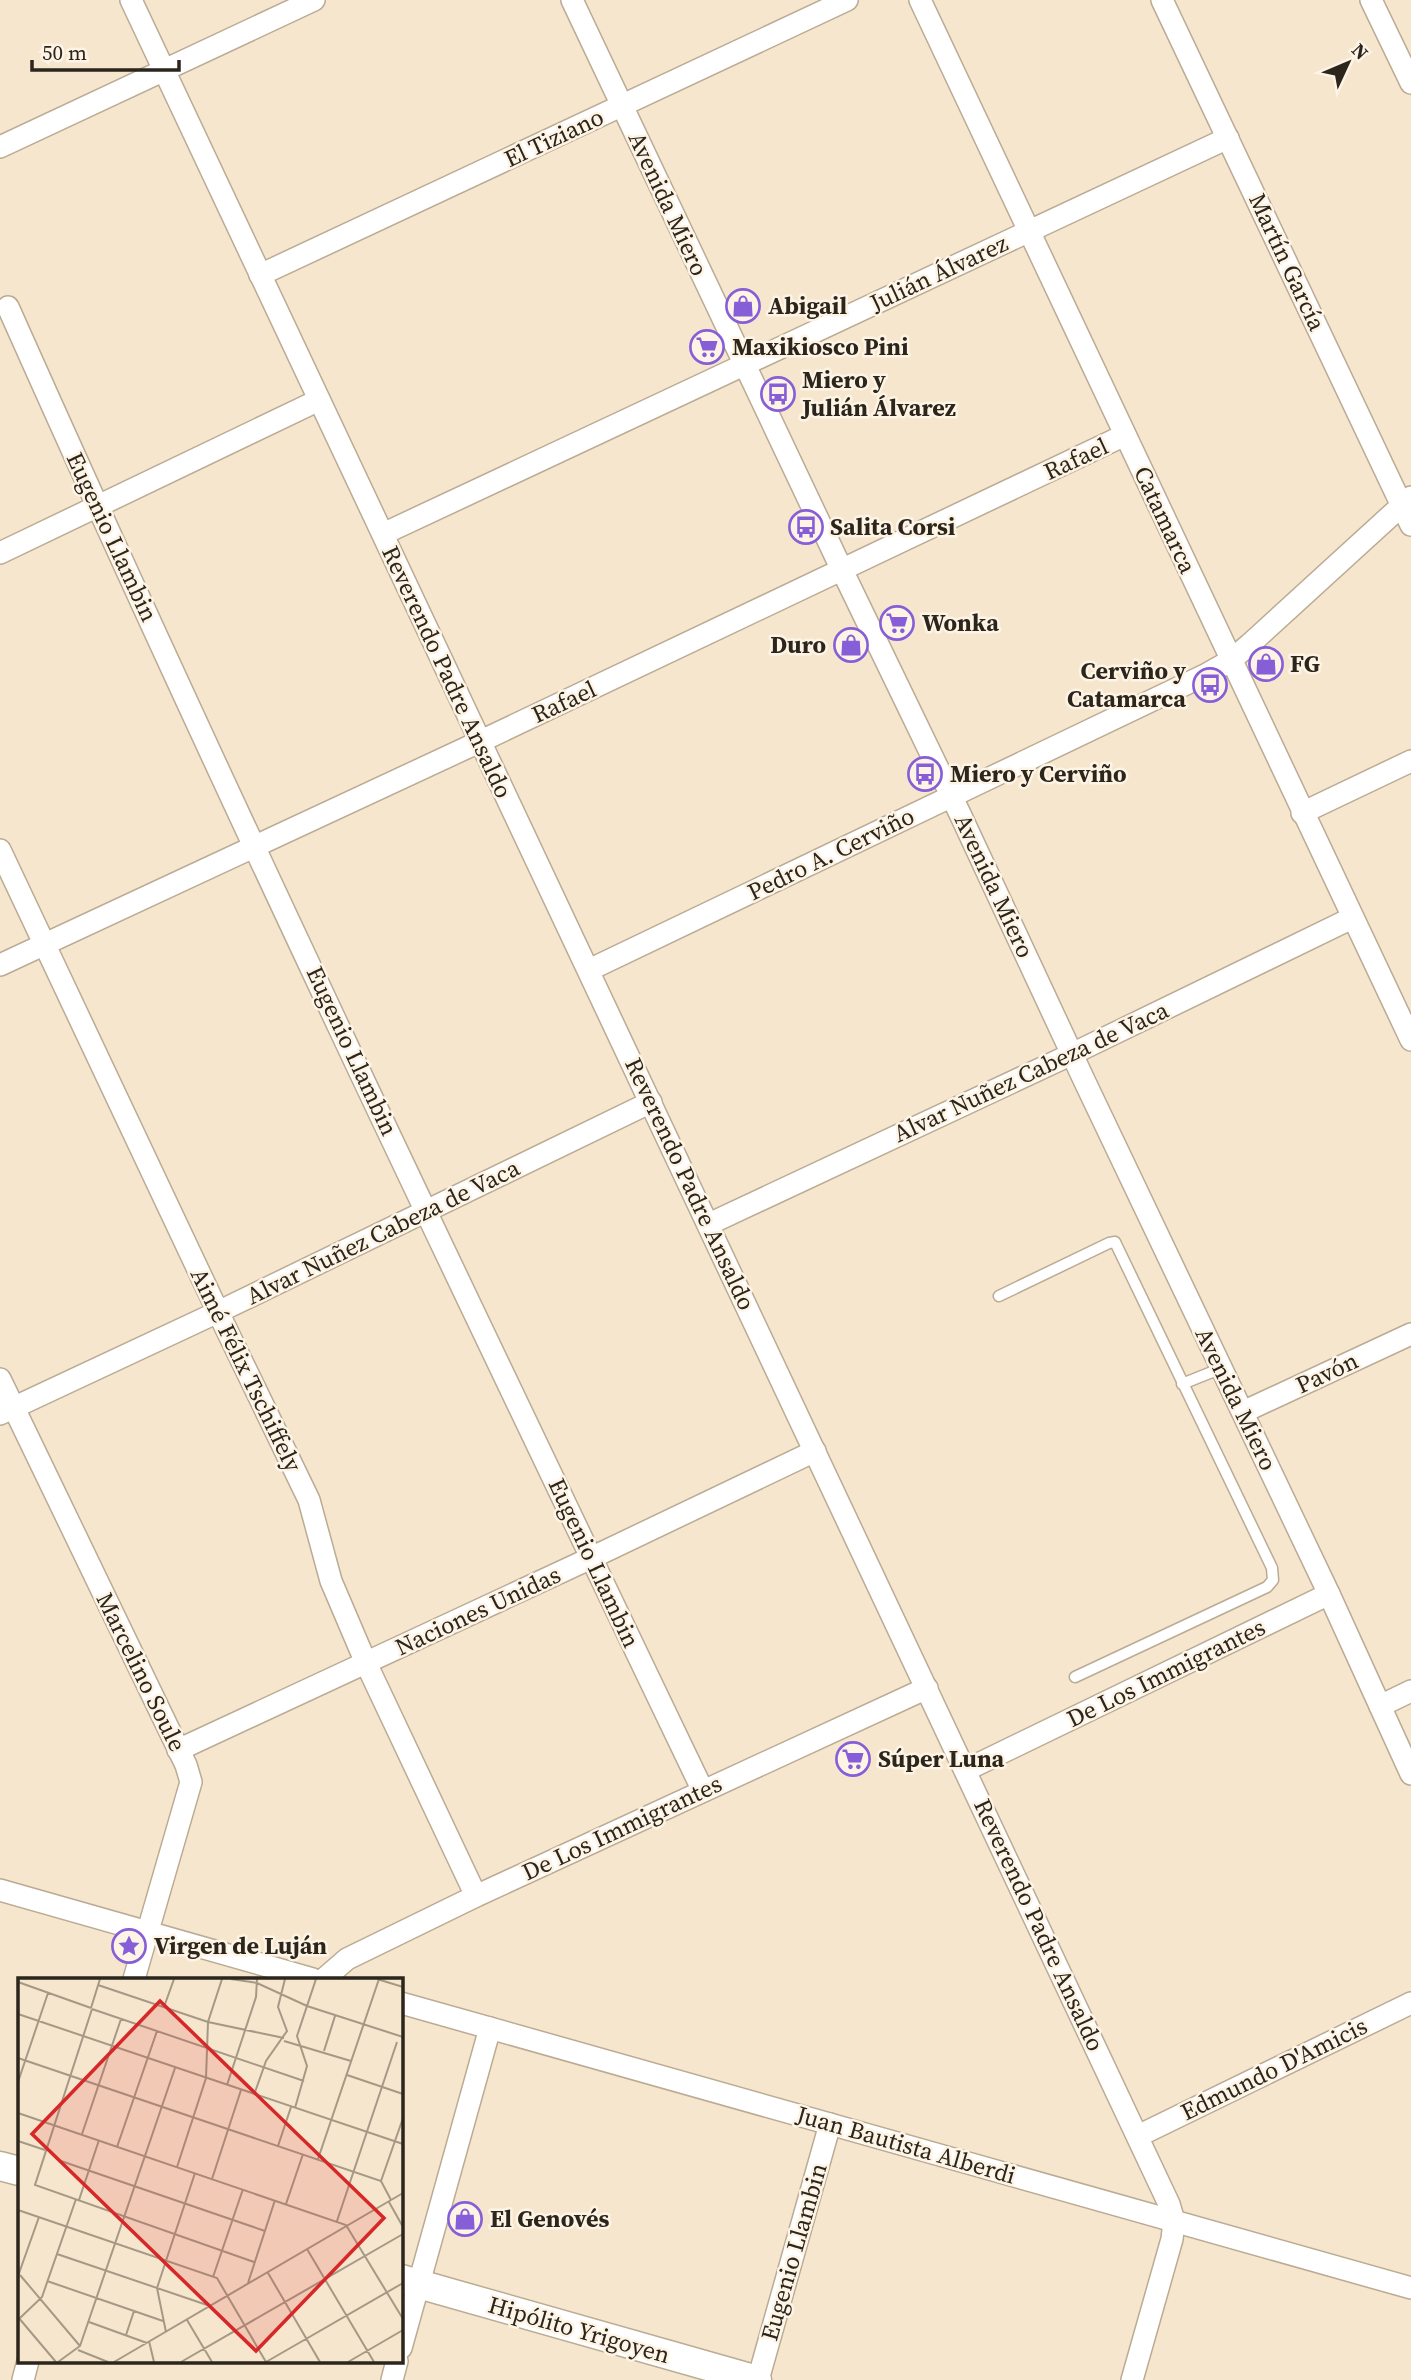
<svg xmlns="http://www.w3.org/2000/svg" width="1411" height="2380" font-family="'Source Serif 4',serif">
<style>
.lines{fill:none;stroke-linecap:round;stroke-linejoin:round}
.lane-casing{stroke:#bbab94;stroke-width:13}
.street-casing{stroke:#bbab94;stroke-width:24}
.secondary-casing{stroke:#bbab94;stroke-width:31}
.lane{stroke:#fff;stroke-width:10}
.street{stroke:#fff;stroke-width:21}
.secondary{stroke:#fff;stroke-width:28}
.labels{text-anchor:middle;stroke-width:5;stroke-linejoin:round;paint-order:stroke}
.street-label{font-size:24px;fill:#2b251c;stroke:#fef4e5}
.poi-label{font-size:24px;font-weight:bold;fill:#2b251c;stroke:#fef4e5;text-anchor:start}
.inset-road{fill:none;stroke:#a59986;stroke-width:2}
.view{fill:#d62828;fill-opacity:0.15;stroke:#d62828;stroke-width:3.5}
.inset-edge{fill:none;stroke:#2b251c;stroke-width:3.5}
</style>
<rect width="100%" height="100%" fill="#f6e6cd"/>
<g class="lines">
<g class="lane-casing">
<g id="lane">
<polyline points="999,1296 1109,1243 1115,1242 1272,1568 1273,1580 1267,1587 1075,1677"/>
<polyline points="1182,1384 1222,1368"/>
</g>
</g>
<g class="street-casing">
<g id="street">
<polyline points="131,0 1169,2204 1174,2221 1172,2239 1132,2380"/>
<polyline points="572,0 842,570 961,816 1084,1080 1329,1594 1411,1774"/>
<polyline points="920,0 1411,1040"/>
<polyline points="1162,0 1411,525"/>
<polyline points="1371,0 1411,83"/>
<polyline points="0,147 314,0"/>
<polyline points="260,275 847,0"/>
<path d="M 8,307 C 230,806 467,1299 703,1791"/>
<polyline points="383,534 1228,138"/>
<polyline points="0,553 319,400"/>
<polyline points="1302,813 1411,761"/>
<polyline points="0,850 218,1312 309,1500 331,1581 366,1663 476,1896"/>
<polyline points="0,965 479,742 1125,435"/>
<polyline points="589,970 1207,674 1230,661 1250,644 1411,497"/>
<polyline points="709,1224 1072,1054 1352,918"/>
<polyline points="0,1379 186,1765 191,1782 134,1979"/>
<polyline points="1243,1412 1411,1334"/>
<polyline points="0,1414 218,1312 651,1102"/>
<polyline points="1380,1706 1411,1691"/>
<polyline points="178,1750 591,1558 815,1451"/>
<polyline points="966,1770 1329,1594"/>
<polyline points="0,1890 313,1979"/>
<polyline points="324,1979 347,1959 476,1896 927,1688"/>
<polyline points="401,2003 1411,2288"/>
<polyline points="1138,2136 1411,2003"/>
<polyline points="401,2348 490,2028"/>
<polyline points="23,2380 28,2361"/>
<polyline points="392,2380 397,2361"/>
<polyline points="758,2380 830,2124"/>
</g>
</g>
<g class="secondary-casing">
<g id="secondary">
<polyline points="0,2166 19,2171"/>
<polyline points="401,2279 757,2380"/>
</g>
</g>
<use href="#lane" class="lane"/>
<use href="#street" class="street"/>
<use href="#secondary" class="secondary"/>
</g>
<defs>
<g id="shop-ring" transform="scale(1.75)"><circle r="9.5" fill="#fef4e5" stroke="#865ed8" stroke-width="1.5"/><path d="M-5-2.5h2.3a2.7 3.5 0 0 1 5.4 0H5L5.5 6h-11ZM-1.5-2.5h3a1.5 2.3 0 0 0-3 0Z" fill="#865ed8"/></g>
<g id="supermarket-ring" transform="scale(1.75)"><circle r="9.5" fill="#fef4e5" stroke="#865ed8" stroke-width="1.5"/><path d="M-6-5.5h2.5l.6 2H6L4.5 2H-2.5L-4.4-4H-6ZM-1.5 3.2a1.3 1.3 0 1 0 .1 0ZM3 3.2a1.3 1.3 0 1 0 .1 0Z" fill="#865ed8"/></g>
<g id="bus-ring" transform="scale(1.75)"><circle r="9.5" fill="#fef4e5" stroke="#865ed8" stroke-width="1.5"/><path d="M-5-6H5V4H4V6H2V4H-2V6H-4V4H-5ZM-3.5-4V0h7V-4ZM-3.5 1.2v1.5H-2V1.2ZM2 1.2v1.5H3.5V1.2Z" fill="#865ed8"/></g>
<g id="sight-ring" transform="scale(1.75)"><circle r="9.5" fill="#fef4e5" stroke="#865ed8" stroke-width="1.5"/><path d="M0-6L1.8-2.2L6-1.7L2.9 1.2L3.7 5.4L0 3.3L-3.7 5.4L-2.9 1.2L-6-1.7L-1.8-2.2Z" fill="#865ed8"/></g>
</defs>
<g fill-rule="evenodd">
<use href="#shop-ring" x="743" y="306"/>
<use href="#supermarket-ring" x="707" y="347"/>
<use href="#bus-ring" x="778" y="394"/>
<use href="#bus-ring" x="806" y="527"/>
<use href="#supermarket-ring" x="897" y="623"/>
<use href="#shop-ring" x="851" y="645"/>
<use href="#shop-ring" x="1266" y="664"/>
<use href="#bus-ring" x="1210" y="685"/>
<use href="#bus-ring" x="925" y="774"/>
<use href="#supermarket-ring" x="853" y="1759"/>
<use href="#sight-ring" x="129" y="1946"/>
<use href="#shop-ring" x="465" y="2219"/>
</g>
<g class="labels">
<g class="street-label">
<text transform="translate(554 138) rotate(-25)" y="8">El Tiziano</text>
<text transform="translate(668 204) rotate(65)" y="8">Avenida Miero</text>
<text transform="translate(1287 262) rotate(65)" y="8">Martín García</text>
<text transform="translate(939 273) rotate(-25)" y="8">Julián Álvarez</text>
<text transform="translate(1076 459) rotate(-25)" y="8">Rafael</text>
<text transform="translate(1165 520) rotate(65)" y="8">Catamarca</text>
<text transform="translate(112 537) rotate(65)" y="8">Eugenio Llambin</text>
<text transform="translate(447 672) rotate(65)" y="8">Reverendo Padre Ansaldo</text>
<text transform="translate(564 702) rotate(-25)" y="8">Rafael</text>
<text transform="translate(831 854) rotate(-26)" y="8">Pedro A. Cerviño</text>
<text transform="translate(994 886) rotate(65)" y="8">Avenida Miero</text>
<text transform="translate(352 1051) rotate(65)" y="8">Eugenio Llambin</text>
<text transform="translate(1031 1072) rotate(-25)" y="8">Alvar Nuñez Cabeza de Vaca</text>
<text transform="translate(690 1184) rotate(65)" y="8">Reverendo Padre Ansaldo</text>
<text transform="translate(383 1232) rotate(-26)" y="8">Alvar Nuñez Cabeza de Vaca</text>
<text transform="translate(246 1370) rotate(64)" y="8">Aimé Félix Tschiffely</text>
<text transform="translate(1327 1373) rotate(-25)" y="8">Pavón</text>
<text transform="translate(1236 1399) rotate(64)" y="8">Avenida Miero</text>
<text transform="translate(594 1563) rotate(65)" y="8">Eugenio Llambin</text>
<text transform="translate(478 1611) rotate(-25)" y="8">Naciones Unidas</text>
<text transform="translate(141 1672) rotate(64)" y="8">Marcelino Soule</text>
<text transform="translate(1166 1673) rotate(-26)" y="8">De Los Immigrantes</text>
<text transform="translate(622 1828) rotate(-25)" y="8">De Los Immigrantes</text>
<text transform="translate(1039 1925) rotate(65)" y="8">Reverendo Padre Ansaldo</text>
<text transform="translate(1274 2069) rotate(-26)" y="8">Edmundo D'Amicis</text>
<text transform="translate(906 2145) rotate(16)" y="8">Juan Bautista Alberdi</text>
<text transform="translate(794 2252) rotate(-74)" y="8">Eugenio Llambin</text>
<text transform="translate(579 2330) rotate(16)" y="8">Hipólito Yrigoyen</text>
</g>
<g class="poi-label">
<text x="768" y="314">Abigail</text>
<text x="732" y="355">Maxikiosco Pini</text>
<text x="802" y="388">Miero y<tspan x="802" dy="28">Julián Álvarez</tspan></text>
<text x="830" y="535">Salita Corsi</text>
<text x="922" y="631">Wonka</text>
<text x="826" y="653" text-anchor="end">Duro</text>
<text x="1290" y="672">FG</text>
<text x="1186" y="679" text-anchor="end">Cerviño y<tspan x="1186" dy="28">Catamarca</tspan></text>
<text x="950" y="782">Miero y Cerviño</text>
<text x="878" y="1767">Súper Luna</text>
<text x="154" y="1954">Virgen de Luján</text>
<text x="490" y="2227">El Genovés</text>
</g>
</g>
<g transform="translate(18 1978)">
<rect width="385" height="385" fill="#f6e6cd"/>
<path class="inset-road" d="M 213,1 L 239,5 L 289,28 L 385,59M 359,1 L 385,9M 0,4 L 73,30M 80,7 L 190,44 L 266,60M 146,29 L 156,1M 73,30 L 82,1M 74,31 L 17,207 L 236,284M 74,31 L 286,103M 0,36 L 385,166M 266,63 L 333,83M 306,73 L 317,38M 0,80 L 363,203 L 373,222M 329,97 L 385,116M 0,104 L 30,15M 209,107 L 238,19 L 239,1M 236,117 L 248,83 L 269,53 L 260,29 L 267,1M 277,130 L 289,88 L 279,58 L 298,1M 0,135 L 328,247 L 385,341M 64,156 L 103,41M 0,163 L 27,172M 260,168 L 273,129M 99,169 L 139,53M 300,181 L 361,1M 43,183 L 247,253M 159,189 L 188,100 L 190,44 L 204,1M 194,201 L 223,112M 363,203 L 385,140M 61,222 L 81,162M 371,224 L 385,249M 268,226 L 285,176M 0,232 L 199,300 L 248,384M 319,243 L 379,64M 289,271 L 356,384M 39,276 L 192,328M 250,295 L 302,384M 2,297 L 62,368M 0,298 L 21,239M 195,299 L 225,211M 29,303 L 145,343M 230,305 L 257,222M 0,339 L 38,384M 2,340 L 24,319 L 58,221M 169,342 L 194,384M 71,344 L 129,365M 148,354 L 139,310 L 177,195M 108,357 L 116,333M 131,363 L 136,384M 60,372 L 90,384M 40,384 L 62,368 L 157,90M 96,384 L 385,215M 163,384 L 385,256M 248,384 L 385,305M 330,384 L 385,352"/>
<path class="view" d="M 142,23 L 366,240 L 238,373 L 14,156 Z"/>
<rect width="385" height="385" class="inset-edge"/>
</g>
<g transform="translate(1348 63) rotate(46)" stroke="#fef4e5" stroke-width="5" paint-order="stroke">
<path d="M0-5L12 26L0 18L-12 26Z" fill="#2b251c"/>
<text y="-10" font-size="19" font-weight="bold" text-anchor="middle" fill="#2b251c">N</text>
</g>
<path d="M32 60v10h147v-10" fill="none" stroke="#2b251c" stroke-width="3.5"/>
<text x="42" y="60" font-size="21" fill="#2b251c" stroke="#fef4e5" stroke-width="5" paint-order="stroke">50 m</text>
</svg>
